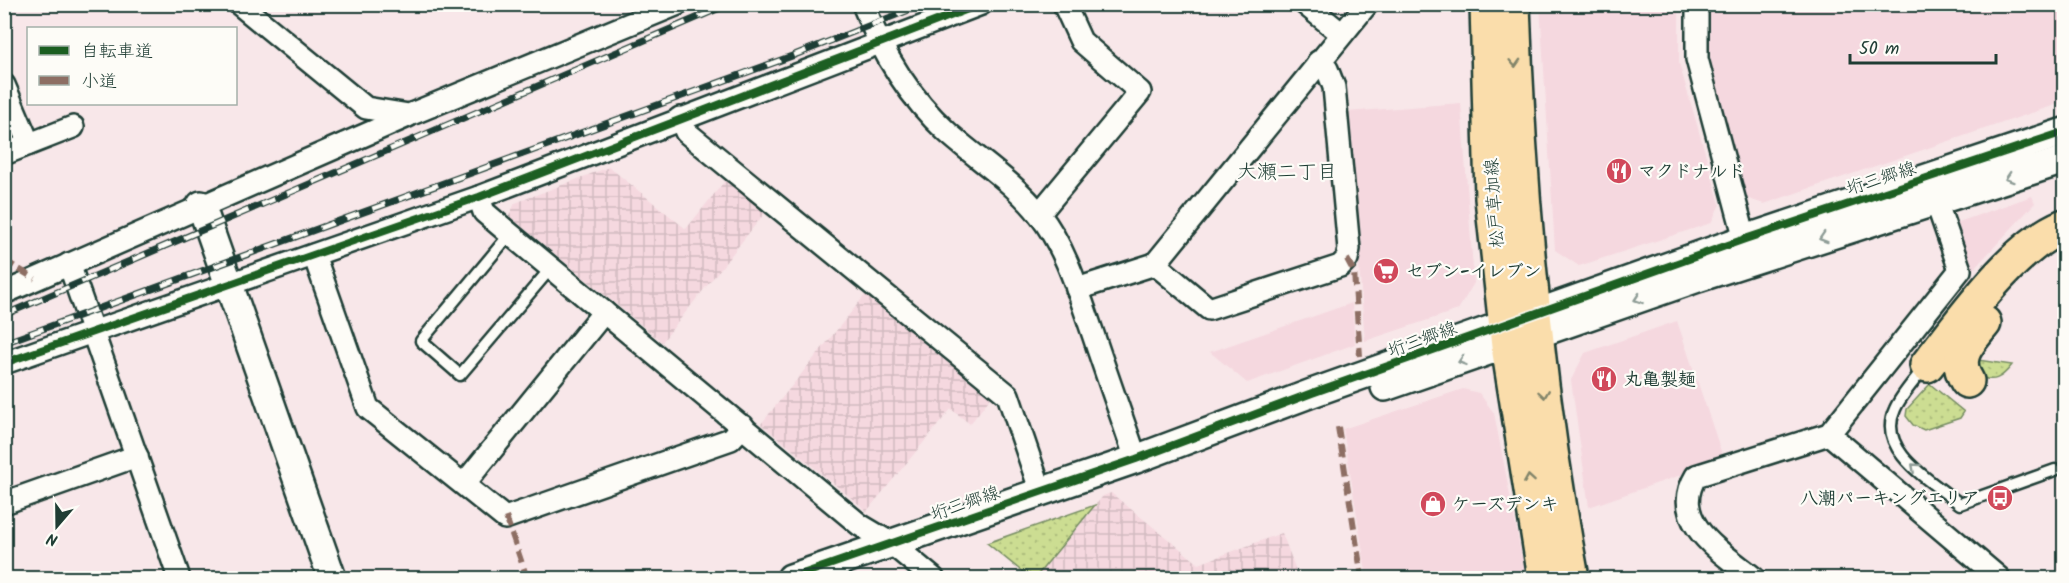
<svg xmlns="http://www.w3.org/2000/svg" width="2069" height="583" font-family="Kalam,'Klee One',sans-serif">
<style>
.built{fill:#f5d8df}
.industrial{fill:url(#industrial-grid)}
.grass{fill:url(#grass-dots);stroke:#768d63;stroke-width:1.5}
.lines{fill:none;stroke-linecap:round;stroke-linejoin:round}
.service-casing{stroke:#1f3d34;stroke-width:15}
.minor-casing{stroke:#1f3d34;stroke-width:26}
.tertiary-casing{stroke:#1f3d34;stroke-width:32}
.primary-casing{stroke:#1f3d34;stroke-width:38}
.motorway-casing{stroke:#1f3d34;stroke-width:38}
.service{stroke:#fdfcf7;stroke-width:10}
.minor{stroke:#fdfcf7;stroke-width:21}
.tertiary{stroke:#fdfcf7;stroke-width:27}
.primary{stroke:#faddab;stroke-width:33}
.motorway{stroke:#faddab;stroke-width:33}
.rail-casing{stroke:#1f3d34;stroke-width:7}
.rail{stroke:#fdfcf7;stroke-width:4.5;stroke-dasharray:14;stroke-linecap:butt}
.quiet{stroke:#8d6e63;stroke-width:6;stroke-dasharray:12 6;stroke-linecap:butt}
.cycleway-casing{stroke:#fdfcf7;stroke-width:11}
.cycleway{stroke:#1b5e20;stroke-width:8}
.oneway{stroke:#82856a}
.oneway2{stroke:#8e9c96}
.labels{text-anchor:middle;stroke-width:4.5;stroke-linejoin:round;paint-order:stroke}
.poi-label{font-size:18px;font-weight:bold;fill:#1f3d34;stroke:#fdfcf7;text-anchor:start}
.street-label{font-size:18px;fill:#1f3d34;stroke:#fdfcf7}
.neighbourhood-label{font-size:20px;fill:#1f3d34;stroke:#fdfcf7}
</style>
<defs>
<pattern id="industrial-grid" width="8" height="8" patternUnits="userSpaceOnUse" patternTransform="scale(1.5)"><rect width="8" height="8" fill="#f5d8df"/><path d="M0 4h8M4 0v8" fill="none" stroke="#d2bac0"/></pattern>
<pattern id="grass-dots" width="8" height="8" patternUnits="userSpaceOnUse" patternTransform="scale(1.5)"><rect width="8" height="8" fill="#ccdd92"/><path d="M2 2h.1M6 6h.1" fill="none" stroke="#afbf7e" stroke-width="1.8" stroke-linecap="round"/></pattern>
</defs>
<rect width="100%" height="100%" fill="#f8e7e9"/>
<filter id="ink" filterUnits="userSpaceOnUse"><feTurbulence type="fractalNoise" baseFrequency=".0167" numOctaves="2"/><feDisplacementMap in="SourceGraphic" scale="12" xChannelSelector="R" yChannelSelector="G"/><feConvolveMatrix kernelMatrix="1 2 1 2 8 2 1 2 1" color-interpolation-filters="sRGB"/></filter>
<g filter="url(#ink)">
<g class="built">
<polygon points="1540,5 1679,5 1679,63 1720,204 1711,223 1579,266 1555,250"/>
<polygon points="1705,5 2064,5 2064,102 1764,204 1746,198 1730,148 1706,57"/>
<polygon points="1461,103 1474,283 1458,310 1365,341 1347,112"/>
<polygon points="2032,196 2035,203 1970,273 1953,224"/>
<polygon points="1352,303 1355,344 1247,383 1210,352"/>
<polygon points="1677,321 1724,460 1589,507 1571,380 1585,353"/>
<polygon points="1463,389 1479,393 1494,413 1526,578 1367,578 1343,429"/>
</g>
<g class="industrial">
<polygon points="609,167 686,229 728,177 768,209 662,342 509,216 515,203"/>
<polygon points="869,290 995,392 970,424 951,409 867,511 761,424"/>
<polygon points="1111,493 1199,564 1282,533 1299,578 1035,578 1103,496"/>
</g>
<g class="grass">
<path d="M 1971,359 L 2012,365 C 2001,379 1994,383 1977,376 Z"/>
<polygon points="1930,384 1964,412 1960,418 1924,430 1913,425 1906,416 1907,409"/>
<polygon points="1095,505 1035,578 1030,578 987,543"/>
</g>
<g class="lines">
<g class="service-casing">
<g id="service">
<polyline points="510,234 421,341 460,375 551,268"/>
<path d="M 1925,367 C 1915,380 1901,395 1895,409 C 1875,451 1933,482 1960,504 L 2055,470"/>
</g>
</g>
<g class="minor-casing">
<g id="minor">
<polyline points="239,4 366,108 409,115 678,4"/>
<path d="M 863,4 C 882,53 909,97 947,132 C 977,159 1014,182 1039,214 C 1066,248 1079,294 1093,334 C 1107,376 1122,418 1136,459"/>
<polyline points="1305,4 1342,34"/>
<polyline points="1697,4 1697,59 1745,239"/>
<polyline points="4,85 29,144"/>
<polyline points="680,118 686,132 1008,395 1041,492"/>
<polyline points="4,154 73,127"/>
<polyline points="479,197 484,212 510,234 860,525 892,544 933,578"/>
<polyline points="1039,214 1140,92 1081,41 1064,4"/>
<polyline points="314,255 368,408 505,518 731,439 743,426"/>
<polyline points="69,264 178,575"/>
<polyline points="1155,264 1209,309 1340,266 1347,259 1349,249 1334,87 1327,69 1318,62"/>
<polyline points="1077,289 1155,264 1367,4"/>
<polyline points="4,293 408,116"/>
<polyline points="4,363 479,197 981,4"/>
<polyline points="1829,434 1999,578"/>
<polyline points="464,484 604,312"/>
<polyline points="4,503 137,456"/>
<path d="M 1754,578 C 1723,553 1668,522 1696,476 L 1829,434 L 1960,270 L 1936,201"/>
</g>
</g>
<g class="tertiary-casing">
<g id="tertiary">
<polyline points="201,205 332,578"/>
<polyline points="1385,387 1698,278 2064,160"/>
<polyline points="791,578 1136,459 1312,393 1745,239 2064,132"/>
</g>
</g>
<g class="primary-casing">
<g id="primary">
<polyline points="1487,4 1492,198 1508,346 1545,578"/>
<path d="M 1513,4 C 1519,196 1537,390 1572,578"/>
</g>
</g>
<g class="motorway-casing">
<g id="motorway">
<path d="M 1927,365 C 1962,321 2012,247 2064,226"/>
<path d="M 1967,381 C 1952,357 1969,342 1984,323"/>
</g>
</g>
<use href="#service" class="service"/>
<use href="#minor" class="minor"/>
<use href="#tertiary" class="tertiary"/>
<use href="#primary" class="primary"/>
<use href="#motorway" class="motorway"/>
<g class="rail-casing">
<g id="rail">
<polyline points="4,315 729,4"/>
<polyline points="4,343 792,56 924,4"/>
</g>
</g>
<use href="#rail" class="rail"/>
<g class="quiet">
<polyline points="1347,259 1354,272 1360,356"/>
<polyline points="4,260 35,279"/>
<polyline points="1338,427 1362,578"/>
<polyline points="506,517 527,578"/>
</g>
<g class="cycleway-casing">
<g id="cycleway">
<polyline points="4,363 479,197 981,4"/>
<polyline points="791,578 1136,459 1312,393 1745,239 2064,132"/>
</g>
</g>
<use href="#cycleway" class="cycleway"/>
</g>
<defs><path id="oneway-chevron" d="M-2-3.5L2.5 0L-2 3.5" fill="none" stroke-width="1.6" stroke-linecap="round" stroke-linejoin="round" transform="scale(1.5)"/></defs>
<g class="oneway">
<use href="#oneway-chevron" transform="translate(1515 63) rotate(87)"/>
<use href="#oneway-chevron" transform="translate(1544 394) rotate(82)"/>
<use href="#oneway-chevron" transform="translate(1529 479) rotate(-99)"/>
</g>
<g class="oneway2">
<use href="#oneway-chevron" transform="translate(2009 178) rotate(162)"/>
<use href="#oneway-chevron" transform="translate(1823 238) rotate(162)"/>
<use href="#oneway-chevron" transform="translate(1638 299) rotate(161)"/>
<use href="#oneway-chevron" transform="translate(1462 361) rotate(162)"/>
<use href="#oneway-chevron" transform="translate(1915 467) rotate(-138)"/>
</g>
</g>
<defs>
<g id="restaurant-disc" transform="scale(1.35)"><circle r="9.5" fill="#d1495b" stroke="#fdfcf7"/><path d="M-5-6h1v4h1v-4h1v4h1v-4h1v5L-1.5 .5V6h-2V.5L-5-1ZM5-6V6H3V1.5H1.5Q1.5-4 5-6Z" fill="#fff"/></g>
<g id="supermarket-disc" transform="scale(1.35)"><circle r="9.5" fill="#d1495b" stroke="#fdfcf7"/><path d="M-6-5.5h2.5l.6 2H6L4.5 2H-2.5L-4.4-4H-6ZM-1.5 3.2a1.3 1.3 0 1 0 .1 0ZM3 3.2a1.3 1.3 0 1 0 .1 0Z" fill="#fff"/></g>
<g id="bus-disc" transform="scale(1.35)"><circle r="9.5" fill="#d1495b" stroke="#fdfcf7"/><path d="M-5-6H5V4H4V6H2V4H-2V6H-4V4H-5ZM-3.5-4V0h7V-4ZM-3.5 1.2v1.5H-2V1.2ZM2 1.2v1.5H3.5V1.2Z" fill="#fff"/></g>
<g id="shop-disc" transform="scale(1.35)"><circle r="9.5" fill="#d1495b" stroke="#fdfcf7"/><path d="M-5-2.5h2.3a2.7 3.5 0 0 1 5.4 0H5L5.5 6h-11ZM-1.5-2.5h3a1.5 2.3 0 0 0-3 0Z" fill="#fff"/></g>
</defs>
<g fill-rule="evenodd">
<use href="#restaurant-disc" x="1619" y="171"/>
<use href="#supermarket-disc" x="1386" y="271"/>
<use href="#restaurant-disc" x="1604" y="379"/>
<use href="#bus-disc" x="2000" y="498"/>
<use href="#shop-disc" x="1433" y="504"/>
</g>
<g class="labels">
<g class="poi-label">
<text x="1638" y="177">マクドナルド</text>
<text x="1406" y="277">セブン-イレブン</text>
<text x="1624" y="385">丸亀製麺</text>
<text x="1980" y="504" text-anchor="end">八潮パーキングエリア</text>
<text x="1452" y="510">ケーズデンキ</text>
</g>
<g class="street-label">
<text transform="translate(1881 178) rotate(-18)" y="6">垳三郷線</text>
<text transform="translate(1494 203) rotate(-94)" y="6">松戸草加線</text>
<text transform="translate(1422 339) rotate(-20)" y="6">垳三郷線</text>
<text transform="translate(965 503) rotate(-19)" y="6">垳三郷線</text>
</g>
<g class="neighbourhood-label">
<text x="1287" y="178">大瀬二丁目</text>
</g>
</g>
<rect width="2069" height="583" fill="none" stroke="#fdfcf7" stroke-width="24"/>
<rect x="12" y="12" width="2045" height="559" fill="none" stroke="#1f3d34" stroke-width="2" filter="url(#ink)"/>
<rect x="27" y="27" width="210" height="78" fill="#fdfcf7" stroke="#a4b0a9" stroke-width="1.5"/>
<rect x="39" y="46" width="30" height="9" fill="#1b5e20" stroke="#a4b0a9" stroke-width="1.5"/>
<text x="81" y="57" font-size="18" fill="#1f3d34">自転車道</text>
<rect x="39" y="76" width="30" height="9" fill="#8d6e63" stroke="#a4b0a9" stroke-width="1.5"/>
<text x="81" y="87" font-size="18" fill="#1f3d34">小道</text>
<g transform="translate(57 526) rotate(200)" stroke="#fdfcf7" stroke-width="4.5" paint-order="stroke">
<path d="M0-4.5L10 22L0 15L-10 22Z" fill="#1f3d34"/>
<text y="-9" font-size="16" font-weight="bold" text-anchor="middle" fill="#1f3d34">N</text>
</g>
<path d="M1850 54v9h146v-9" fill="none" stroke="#1f3d34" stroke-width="3"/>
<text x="1859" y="54" font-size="18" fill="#1f3d34" stroke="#fdfcf7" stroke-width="4.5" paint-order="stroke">50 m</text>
</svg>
